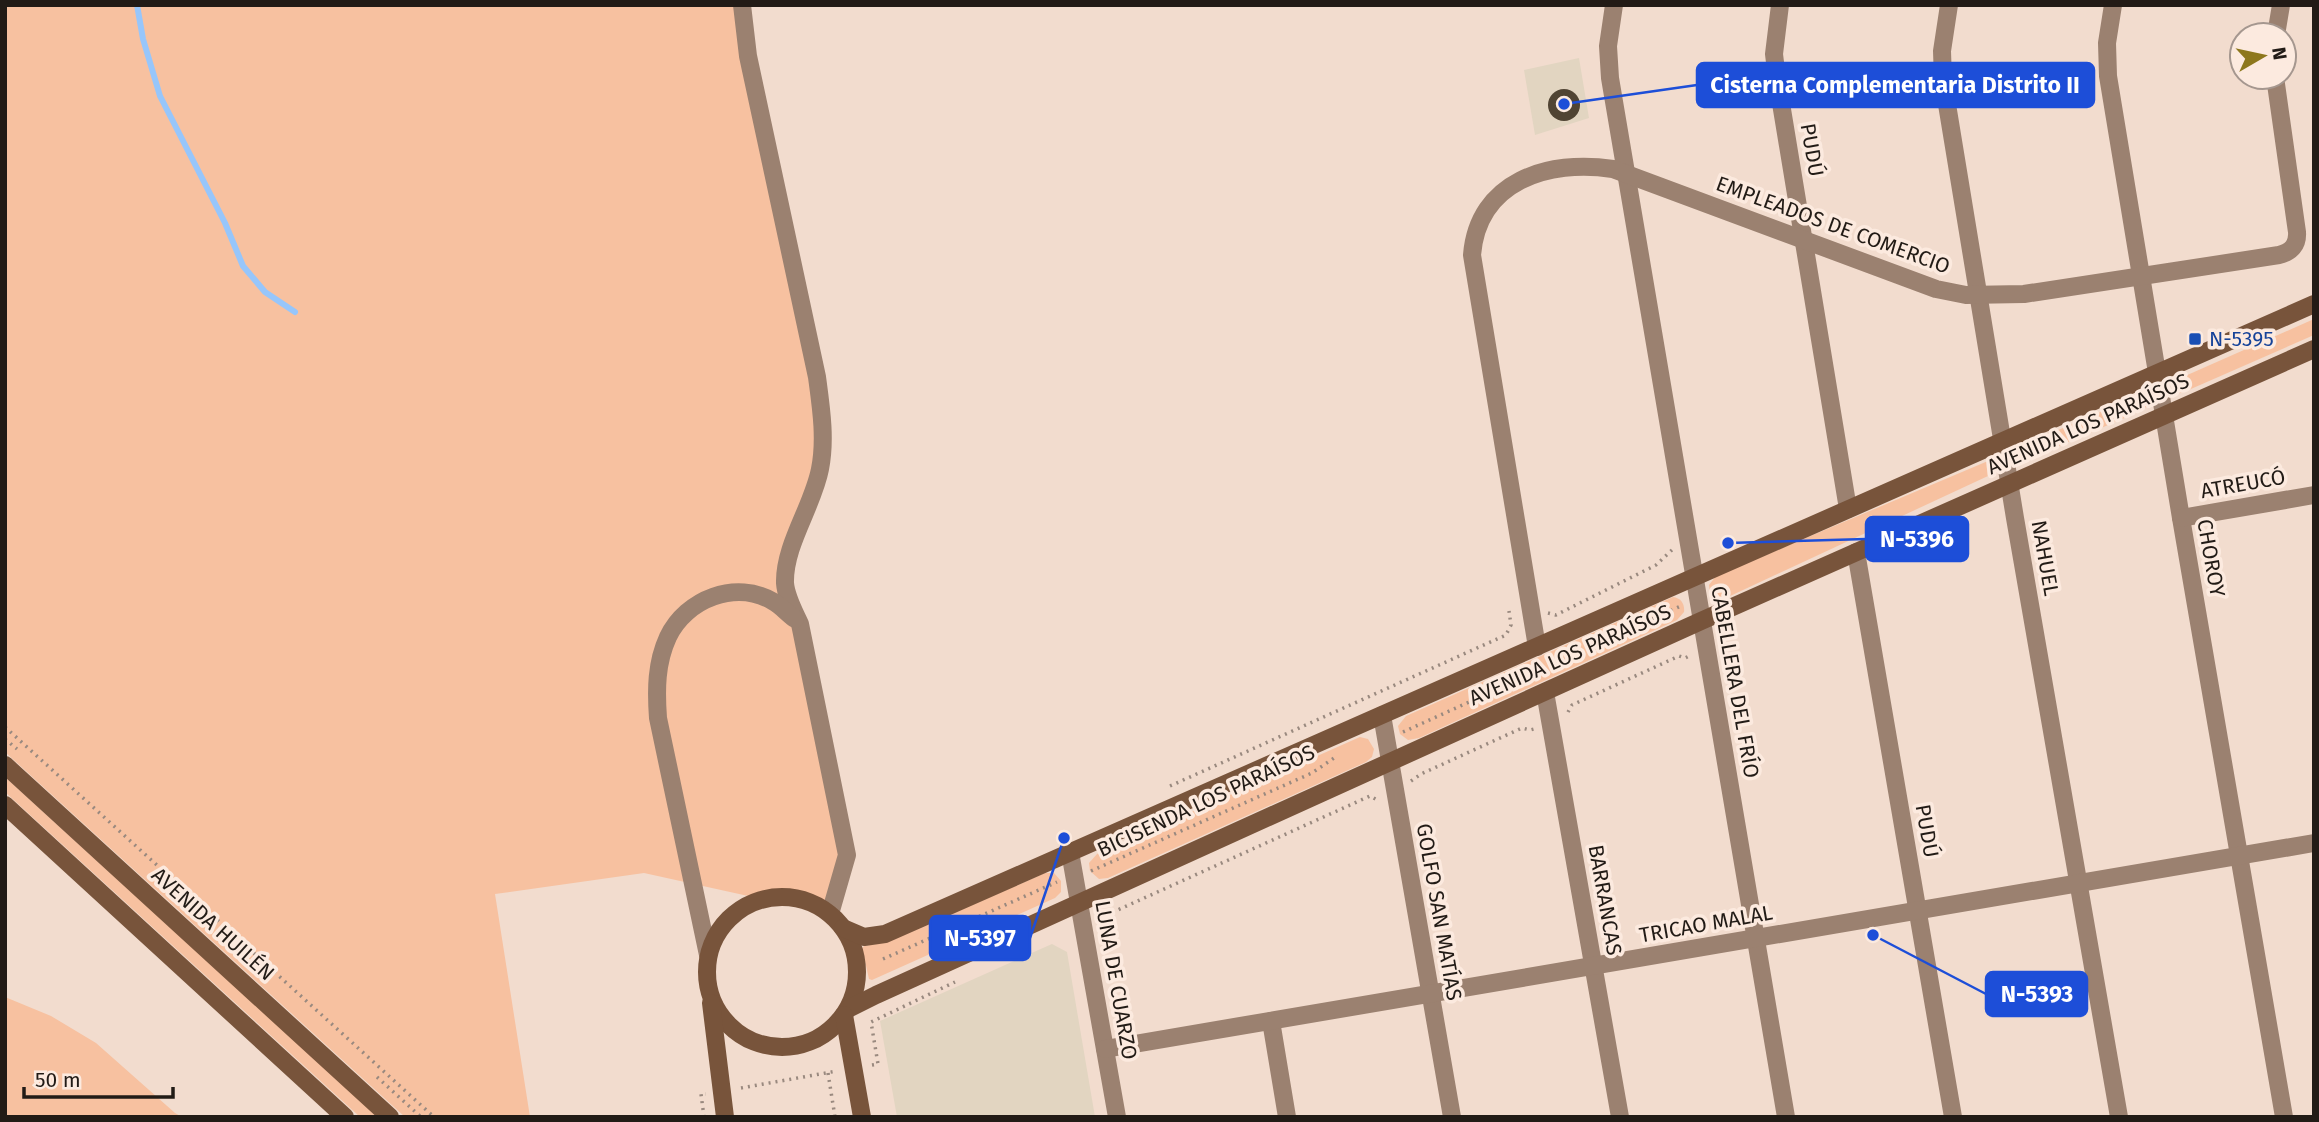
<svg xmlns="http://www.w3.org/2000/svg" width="2319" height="1122" font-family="'Fira Sans',sans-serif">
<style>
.industrial{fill:#e2d5c1}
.green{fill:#f7c1a0}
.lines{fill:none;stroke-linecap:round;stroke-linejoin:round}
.stream{stroke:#97c6fb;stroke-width:6}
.building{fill:#504433}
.path{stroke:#99897f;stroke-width:3.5;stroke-dasharray:2 5;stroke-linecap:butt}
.minor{stroke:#9b8170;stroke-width:18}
.secondary{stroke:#78543b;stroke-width:18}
.transit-dot{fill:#1a4fb4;stroke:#fceadf;stroke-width:2.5}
.labels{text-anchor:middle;stroke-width:7;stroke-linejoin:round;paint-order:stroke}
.street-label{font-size:21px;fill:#221b16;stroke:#fceadf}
.transit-label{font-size:21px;fill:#164399;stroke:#fceadf;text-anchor:start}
.leader{fill:none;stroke:#1d4ed8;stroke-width:2.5}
.callout-dot{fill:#1d4ed8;stroke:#fceadf;stroke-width:2.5}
.callout{fill:#1d4ed8;stroke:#1d4ed8;stroke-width:2.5}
.callout-label{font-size:23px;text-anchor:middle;font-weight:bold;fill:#fff}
</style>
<rect width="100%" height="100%" fill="#f2dcce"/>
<g class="industrial">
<polygon points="1579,58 1589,118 1535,135 1524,70"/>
<polygon points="1052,944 1067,952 1095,1117 897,1117 880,1021"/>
</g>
<g class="green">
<polygon points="5,5 742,5 823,439 788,565 847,855 830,914 644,873 495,894 530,1117 405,1117 5,752"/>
<polygon points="2314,319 2314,335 2184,392 2177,394 2172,385 2176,380"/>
<polygon points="2138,396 2142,396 2147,400 2148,405 2143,410 2029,459 2020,456 2020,448 2023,445"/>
<polygon points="1988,461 1993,466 1993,470 1988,476 1728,597 1716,598 1710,593 1709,585 1716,576"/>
<path d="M 1673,597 C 1681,598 1685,604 1684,612 L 1677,620 L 1419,738 L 1408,740 L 1400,734 L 1398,726 L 1406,716 Z"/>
<polygon points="1360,737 1368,739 1374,749 1372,757 1366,762 1108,878 1099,879 1090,871 1089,863 1097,854"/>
<polygon points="5,777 378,1117 360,1117 5,792"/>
<polygon points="1045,873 1054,873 1061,881 1061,892 1055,898 872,980 869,979 862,948 864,946 887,942"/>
<polygon points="5,997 51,1016 96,1043 175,1113 182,1117 5,1117"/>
</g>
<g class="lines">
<polyline class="stream" points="137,5 143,39 160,96 225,223 243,266 265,292 295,312"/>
</g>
<circle class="building" cx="1564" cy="105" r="16"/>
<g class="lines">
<g class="path">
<polyline points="1548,613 1556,615 1656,565 1673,549"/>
<polyline points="1568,712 1572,705 1679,656 1685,658 1689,656"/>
<polyline points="5,727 434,1117"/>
<polyline points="1403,732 1683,605"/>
<polyline points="5,739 17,749"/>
<polyline points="1411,781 1421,774 1522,728 1530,730 1534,729"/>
<polyline points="1170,786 1506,635 1511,625 1509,611"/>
<polyline points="1091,871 1312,773 1334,758"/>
<polyline points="1108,929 1105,917 1111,913 1370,796 1377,800"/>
<polyline points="883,959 1057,882"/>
<polyline points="872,1065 878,1064 871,1022 955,982"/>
<polyline points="828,1073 835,1117"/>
<polyline points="377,1077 421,1117"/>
<polyline points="741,1088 837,1071"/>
<polyline points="704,1117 701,1094 706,1094"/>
</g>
<g class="minor">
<path d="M 742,5 L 748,56 L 817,377 C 821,407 826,439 820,469 C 813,506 784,545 785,583 C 786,597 794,611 800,624 L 847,855 L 830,914"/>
<polyline points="1614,5 1608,46 1610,78 1786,1117"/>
<polyline points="1780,5 1774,54 1777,79 1848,509"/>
<polyline points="1949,5 1942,51 1943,80 2015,518 2119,1117"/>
<polyline points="2113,5 2107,43 2108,76 2181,518 2284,1117"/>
<polyline points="2276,35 2281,5"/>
<polyline points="2181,518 2314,495"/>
<polyline points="1856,552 1953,1117"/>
<path d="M 1537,647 L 1472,255 C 1478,181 1548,159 1613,169 L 1936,289 L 1966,295 L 2024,294 L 2279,255 C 2291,252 2298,245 2297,232 L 2275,77"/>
<polyline points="1545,692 1620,1117"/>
<polyline points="1382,715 1452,1117"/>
<polyline points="1070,852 1117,1117"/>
<path d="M 708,955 L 658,718 C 656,690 656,663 668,637 C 686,599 736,579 774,602 C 781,606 788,614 795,619"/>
<polyline points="1271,1021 1287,1117"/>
<polyline points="1105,1049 2314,843"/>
</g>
<g class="secondary">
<polyline points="5,765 390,1117"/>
<polyline points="5,805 345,1117"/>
<circle cx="782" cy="972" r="75"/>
<polyline points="843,928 864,937 885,934 2314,304"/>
<polyline points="711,1003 725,1117"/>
<polyline points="848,1009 876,995 1701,621 2314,349"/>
<polyline points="844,1015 862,1117"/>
</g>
</g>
<rect class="transit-dot" x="2188" y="332" width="14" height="14" rx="3.5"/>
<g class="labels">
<g class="street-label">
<text transform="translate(1812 150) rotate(80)" y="7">PUDÚ</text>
<text transform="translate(1833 225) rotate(20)" y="7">EMPLEADOS DE COMERCIO</text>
<text transform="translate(2088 424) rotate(-24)" y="7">AVENIDA LOS PARAÍSOS</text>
<text transform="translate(2243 484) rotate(-10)" y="7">ATREUCÓ</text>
<text transform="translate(2045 558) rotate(80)" y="7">NAHUEL</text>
<text transform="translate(2211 558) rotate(80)" y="7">CHOROY</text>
<text transform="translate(1570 655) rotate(-24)" y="7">AVENIDA LOS PARAÍSOS</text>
<text transform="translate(1735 682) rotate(80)" y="7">CABELLERA DEL FRÍO</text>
<text transform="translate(1206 801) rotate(-25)" y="7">BICISENDA LOS PARAÍSOS</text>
<text transform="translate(1927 831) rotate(80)" y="7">PUDÚ</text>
<text transform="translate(1605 900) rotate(80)" y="7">BARRANCAS</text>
<text transform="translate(1439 912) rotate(80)" y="7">GOLFO SAN MATÍAS</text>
<text transform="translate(213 924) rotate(42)" y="7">AVENIDA HUILÉN</text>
<text transform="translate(1706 924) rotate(-10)" y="7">TRICAO MALAL</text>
<text transform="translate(1116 980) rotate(80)" y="7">LUNA DE CUARZO</text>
</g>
<g class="transit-label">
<text x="2209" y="346">N-5395</text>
</g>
</g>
<path class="leader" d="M1564 104L1697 85M1728 543L1866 539M1064 838L1030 938M1873 935L1986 994"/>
<g class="callout-dot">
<circle cx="1564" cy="104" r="7"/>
<circle cx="1728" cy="543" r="7"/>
<circle cx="1064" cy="838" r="7"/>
<circle cx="1873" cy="935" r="7"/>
</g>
<g class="callout">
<rect x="1697" y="63" width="397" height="44" rx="7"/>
<rect x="1866" y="517" width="102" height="44" rx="7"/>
<rect x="930" y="916" width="100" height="44" rx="7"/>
<rect x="1986" y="972" width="101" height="44" rx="7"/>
</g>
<g class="callout-label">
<text x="1895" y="93">Cisterna Complementaria Distrito II</text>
<text x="1917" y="547">N-5396</text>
<text x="980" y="946">N-5397</text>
<text x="2037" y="1002">N-5393</text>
</g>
<rect width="2319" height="1122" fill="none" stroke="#221b16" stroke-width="14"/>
<g transform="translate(2263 56) rotate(81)"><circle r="33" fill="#fceadf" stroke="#a5978f" stroke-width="2"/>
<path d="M0-5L12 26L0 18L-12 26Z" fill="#8d771c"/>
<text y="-10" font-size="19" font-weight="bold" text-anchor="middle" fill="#221b16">N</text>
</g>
<path d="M24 1087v10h149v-10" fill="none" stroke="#221b16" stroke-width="3.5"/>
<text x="35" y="1087" font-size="21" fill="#221b16" stroke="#fceadf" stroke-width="5" paint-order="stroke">50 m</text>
</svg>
